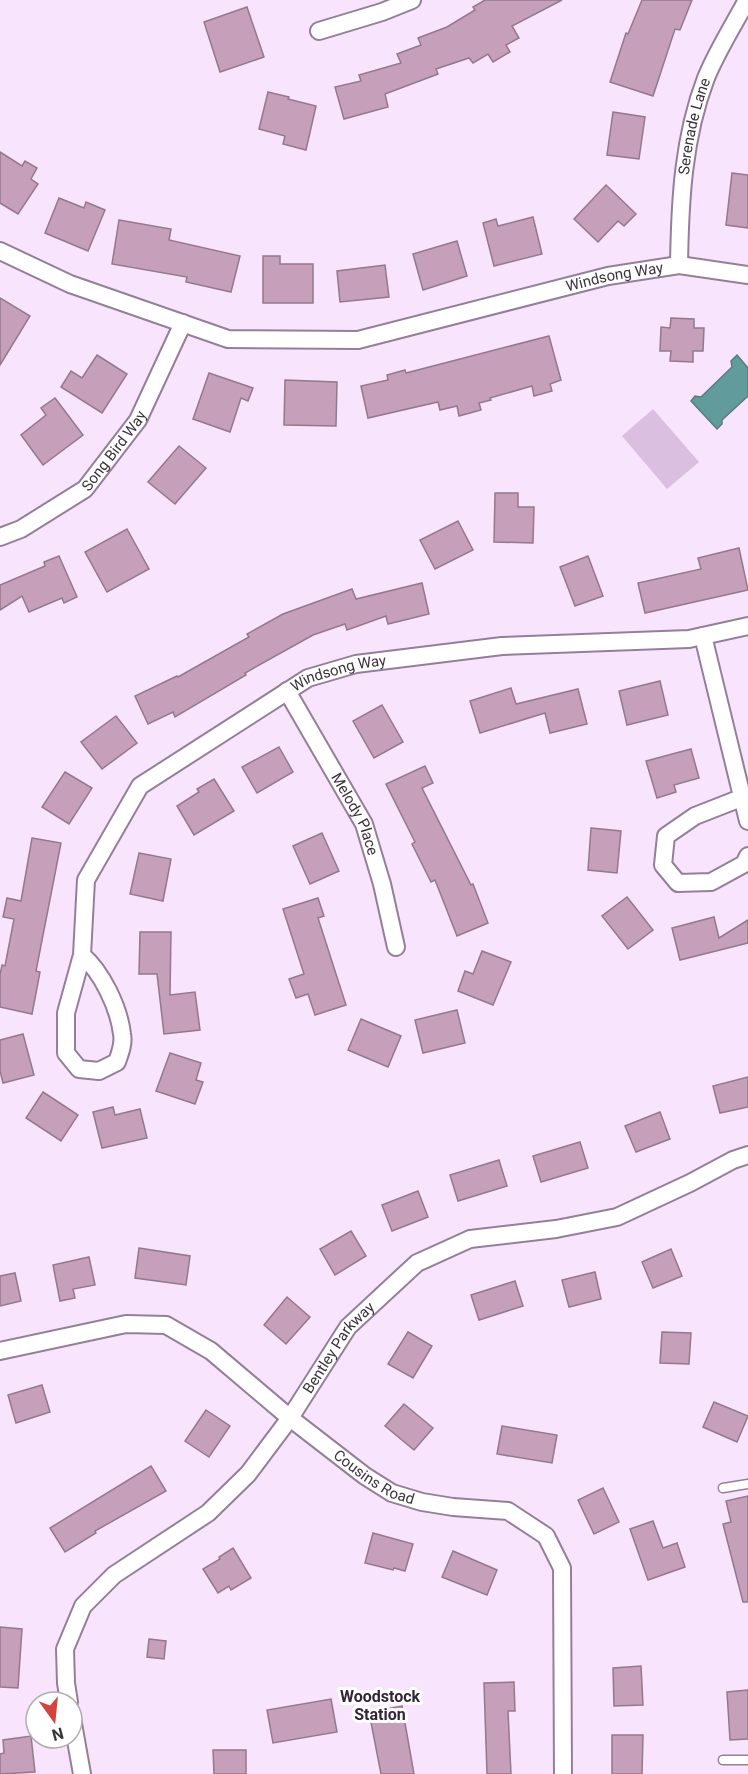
<svg xmlns="http://www.w3.org/2000/svg" width="748" height="1774" font-family="Roboto,sans-serif">
<style>
.green{fill:#dabfe0}
.water{fill:#619b9b;stroke:#567c7f;stroke-width:1.5}
.building{fill:#c69fbb;stroke:#93798b;stroke-width:1.5}
.lines{fill:none;stroke-linecap:round;stroke-linejoin:round}
.service-casing{stroke:#938098;stroke-width:11}
.minor-casing{stroke:#938098;stroke-width:20}
.service{stroke:#fff;stroke-width:8}
.minor{stroke:#fff;stroke-width:16}
.labels{text-anchor:middle;stroke-width:6;stroke-linejoin:round;paint-order:stroke}
.street-label{font-size:15px;fill:#3b323d;stroke:#fff}
.neighbourhood-label{font-size:16px;font-weight:bold;fill:#352539;stroke:#fff}
</style>
<rect width="100%" height="100%" fill="#f9e4fe"/>
<polygon class="green" points="653,409 699,462 667,489 622,436"/>
<polygon class="water" points="737,355 748,368 748,396 722,420 722,424 717,429 691,401 695,396 701,397 732,367 731,361"/>
<g class="building">
<polygon points="485,0 562,0 512,26 519,38 506,45 510,52 493,62 488,54 473,63 469,58 436,69 438,74 385,94 388,107 344,119 335,87 361,81 359,75 401,63 397,54 421,45 418,38 447,27 475,10 473,7"/>
<polygon points="642,0 692,0 680,30 675,29 653,96 610,82 626,33 628,34"/>
<polygon points="247,7 264,57 220,72 204,22"/>
<polygon points="268,92 289,97 288,99 316,106 306,150 283,144 285,136 259,129"/>
<polygon points="613,112 645,117 639,159 607,155"/>
<polygon points="0,152 22,166 25,161 37,168 31,179 38,184 18,214 0,203"/>
<polygon points="732,173 748,175 748,228 726,225"/>
<polygon points="606,185 636,214 624,226 618,221 598,242 574,219"/>
<polygon points="59,198 84,208 86,202 105,210 88,251 45,233"/>
<polygon points="533,217 542,254 494,266 483,223 496,219 498,226"/>
<polygon points="119,220 171,229 169,240 240,256 231,292 186,282 187,277 112,264"/>
<polygon points="457,241 467,276 423,290 413,254"/>
<polygon points="263,256 280,256 280,264 313,264 313,303 263,303"/>
<polygon points="385,265 389,297 340,302 337,271"/>
<polygon points="0,298 30,316 0,365"/>
<polygon points="671,318 694,319 694,328 704,328 703,351 693,351 693,362 670,361 671,351 660,351 661,327 670,328"/>
<polygon points="549,336 561,380 550,384 552,391 534,396 532,386 490,398 491,400 479,403 481,410 459,416 457,406 440,410 438,402 368,418 361,386 388,380 387,375 405,370 406,373"/>
<polygon points="97,355 127,374 102,413 61,387 71,371 82,378"/>
<polygon points="209,373 253,388 248,401 241,398 230,432 193,419"/>
<polygon points="285,380 337,382 336,426 284,425"/>
<polygon points="55,398 83,435 43,465 21,435 46,415 41,408"/>
<polygon points="179,446 206,468 175,504 148,482"/>
<polygon points="495,493 518,493 518,507 534,507 533,543 494,542"/>
<polygon points="458,521 473,550 435,569 420,540"/>
<polygon points="127,529 149,569 107,592 85,552"/>
<polygon points="739,548 748,590 645,613 638,583 701,569 698,558"/>
<polygon points="59,556 77,597 64,603 62,598 29,612 22,596 0,610 0,585 45,566 44,562"/>
<polygon points="588,556 603,596 575,606 560,567"/>
<polygon points="422,583 429,614 388,624 386,616 347,630 345,624 313,635 245,673 246,675 175,717 173,712 148,724 135,696 177,676 178,677 249,637 247,634 283,614 352,589 356,599"/>
<polygon points="660,681 668,715 627,725 619,691"/>
<polygon points="511,688 516,704 578,689 587,724 550,733 545,713 480,733 470,701"/>
<polygon points="382,705 403,742 374,758 353,721"/>
<polygon points="116,716 137,743 102,769 81,742"/>
<polygon points="279,747 293,772 257,793 242,767"/>
<polygon points="691,749 699,778 674,785 676,792 657,798 646,761"/>
<polygon points="425,766 433,783 422,788 471,885 473,884 488,923 457,936 435,880 431,882 412,844 415,842 386,784"/>
<polygon points="65,772 92,788 69,824 42,807"/>
<polygon points="214,779 234,811 194,835 177,806 199,792 197,789"/>
<polygon points="591,828 621,831 617,873 588,870"/>
<polygon points="322,833 339,871 310,884 293,846"/>
<polygon points="32,838 61,843 36,971 40,972 32,1014 0,1007 0,975 2,965 5,966 14,919 3,917 7,898 21,901"/>
<polygon points="139,853 171,859 163,901 130,894"/>
<polygon points="627,897 653,930 628,949 602,916"/>
<polygon points="318,898 324,916 318,918 346,1005 315,1015 308,994 296,998 289,979 304,974 283,909"/>
<polygon points="714,917 719,938 748,920 748,943 680,960 672,928"/>
<polygon points="140,932 171,932 170,995 195,992 200,1030 164,1034 157,974 139,974"/>
<polygon points="482,951 511,962 493,1005 458,991 465,971 473,974"/>
<polygon points="457,1010 465,1043 423,1053 415,1020"/>
<polygon points="361,1019 401,1036 388,1067 348,1050"/>
<polygon points="23,1034 34,1075 3,1083 0,1071 0,1040"/>
<polygon points="170,1053 201,1063 196,1080 203,1082 195,1104 156,1091"/>
<polygon points="748,1077 748,1107 720,1113 713,1086"/>
<polygon points="43,1092 78,1115 61,1141 26,1118"/>
<polygon points="113,1107 115,1115 140,1109 147,1138 102,1148 93,1112"/>
<polygon points="660,1112 670,1139 636,1152 625,1126"/>
<polygon points="580,1142 588,1168 541,1182 533,1156"/>
<polygon points="499,1160 507,1186 458,1201 450,1175"/>
<polygon points="418,1191 428,1217 392,1231 382,1205"/>
<polygon points="351,1231 366,1256 335,1275 320,1249"/>
<polygon points="139,1248 190,1256 186,1285 135,1278"/>
<polygon points="671,1249 682,1276 653,1288 642,1262"/>
<polygon points="89,1257 95,1285 73,1289 75,1298 60,1301 53,1265"/>
<polygon points="595,1272 601,1299 569,1307 562,1280"/>
<polygon points="15,1273 21,1301 0,1306 0,1276"/>
<polygon points="515,1281 523,1306 479,1320 471,1295"/>
<polygon points="287,1297 310,1317 286,1344 264,1325"/>
<polygon points="408,1332 432,1346 413,1378 388,1364"/>
<polygon points="662,1332 691,1333 689,1364 660,1363"/>
<polygon points="42,1385 50,1412 16,1423 8,1395"/>
<polygon points="714,1402 748,1416 737,1442 703,1427"/>
<polygon points="404,1404 433,1428 414,1450 385,1426"/>
<polygon points="206,1410 230,1426 209,1457 185,1441"/>
<polygon points="502,1426 557,1435 552,1463 497,1454"/>
<polygon points="151,1466 166,1491 95,1531 96,1533 65,1552 50,1528"/>
<polygon points="603,1488 619,1522 594,1534 578,1500"/>
<polygon points="748,1496 748,1602 743,1602 723,1524 731,1522 726,1501"/>
<polygon points="653,1521 663,1548 677,1543 685,1567 648,1580 630,1529"/>
<polygon points="373,1533 413,1544 405,1571 394,1568 393,1570 365,1563"/>
<polygon points="233,1548 251,1578 231,1590 229,1586 218,1593 203,1569 220,1559 219,1557"/>
<polygon points="453,1551 497,1570 487,1595 442,1577"/>
<polygon points="0,1627 22,1629 18,1688 0,1687"/>
<polygon points="149,1639 166,1641 164,1659 147,1657"/>
<polygon points="641,1666 643,1705 614,1706 613,1668"/>
<polygon points="514,1682 515,1711 508,1711 511,1774 487,1774 484,1683"/>
<polygon points="748,1690 748,1739 730,1740 727,1692"/>
<polygon points="331,1699 337,1732 273,1743 267,1710"/>
<polygon points="402,1706 414,1774 381,1774 369,1712"/>
<polygon points="612,1735 643,1735 642,1774 612,1774"/>
<polygon points="31,1736 35,1772 0,1774 0,1754 4,1753 3,1740"/>
<polygon points="213,1750 246,1750 246,1774 214,1774"/>
</g>
<g class="lines">
<g class="service-casing">
<g id="service">
<polyline points="723,1488 748,1484"/>
<polyline points="723,1760 748,1760"/>
</g>
</g>
<g class="minor-casing">
<g id="minor">
<polyline points="319,31 382,12 412,0"/>
<path id="s1" d="M 0,251 L 70,284 L 228,339 L 358,340 L 608,276 L 679,265 L 748,275"/>
<path id="s2" d="M 679,265 C 680,201 683,138 706,78 C 717,51 733,26 747,0"/>
<path id="s3" d="M 0,537 L 21,529 L 85,489 L 138,420 L 183,323"/>
<polyline points="703,636 748,821"/>
<path id="s4" d="M 287,691 L 364,824 L 382,884 L 396,947"/>
<polyline points="741,798 695,816 666,836 663,865 678,883 711,882 744,864 748,856"/>
<path id="s5" d="M 82,955 C 102,972 119,1008 122,1034 C 124,1044 120,1053 117,1062 L 99,1071 L 79,1069 L 66,1053 L 66,1013 L 82,955 L 86,880 L 140,786 L 308,678 L 356,664 L 502,646 L 689,639 L 748,626"/>
<path id="s6" d="M 0,1351 L 126,1324 L 166,1325 L 211,1351 L 290,1418 L 365,1476 L 392,1493 L 422,1502 L 453,1507 L 508,1511 L 546,1536 L 562,1568 L 563,1774"/>
<path id="s7" d="M 69,1702 L 66,1683 L 65,1649 L 83,1606 L 114,1575 L 208,1513 L 248,1474 L 290,1418 L 348,1327 L 417,1263 L 470,1239 L 556,1229 L 617,1217 L 690,1183 L 733,1160 L 748,1155"/>
<polyline points="72,1718 82,1774"/>
</g>
</g>
<use href="#service" class="service"/>
<use href="#minor" class="minor"/>
</g>
<g class="labels">
<g class="street-label">
<text dy="5" stroke="none"><textPath href="#s2" startOffset="140">Serenade Lane</textPath></text>
<text dy="5" stroke="none"><textPath href="#s1" startOffset="639">Windsong Way</textPath></text>
<text dy="5" stroke="none"><textPath href="#s3" startOffset="146">Song Bird Way</textPath></text>
<text dy="5" stroke="none"><textPath href="#s5" startOffset="694">Windsong Way</textPath></text>
<text dy="5" stroke="none"><textPath href="#s4" startOffset="141">Melody Place</textPath></text>
<text dy="5" stroke="none"><textPath href="#s7" startOffset="468">Bentley Parkway</textPath></text>
<text dy="5" stroke="none"><textPath href="#s6" startOffset="428">Cousins Road</textPath></text>
</g>
<g class="neighbourhood-label">
<text x="380" y="1702">Woodstock<tspan x="380" dy="18">Station</tspan></text>
</g>
</g>
<g transform="translate(54 1720) rotate(165)"><circle r="28" fill="#ffffff" stroke="#b1adb1" stroke-width="1.5"/>
<path d="M0-4.5L10 22L0 15L-10 22Z" fill="#d2443c"/>
<text y="-9" font-size="16" font-weight="bold" text-anchor="middle" fill="#3b323d">N</text>
</g>
</svg>
